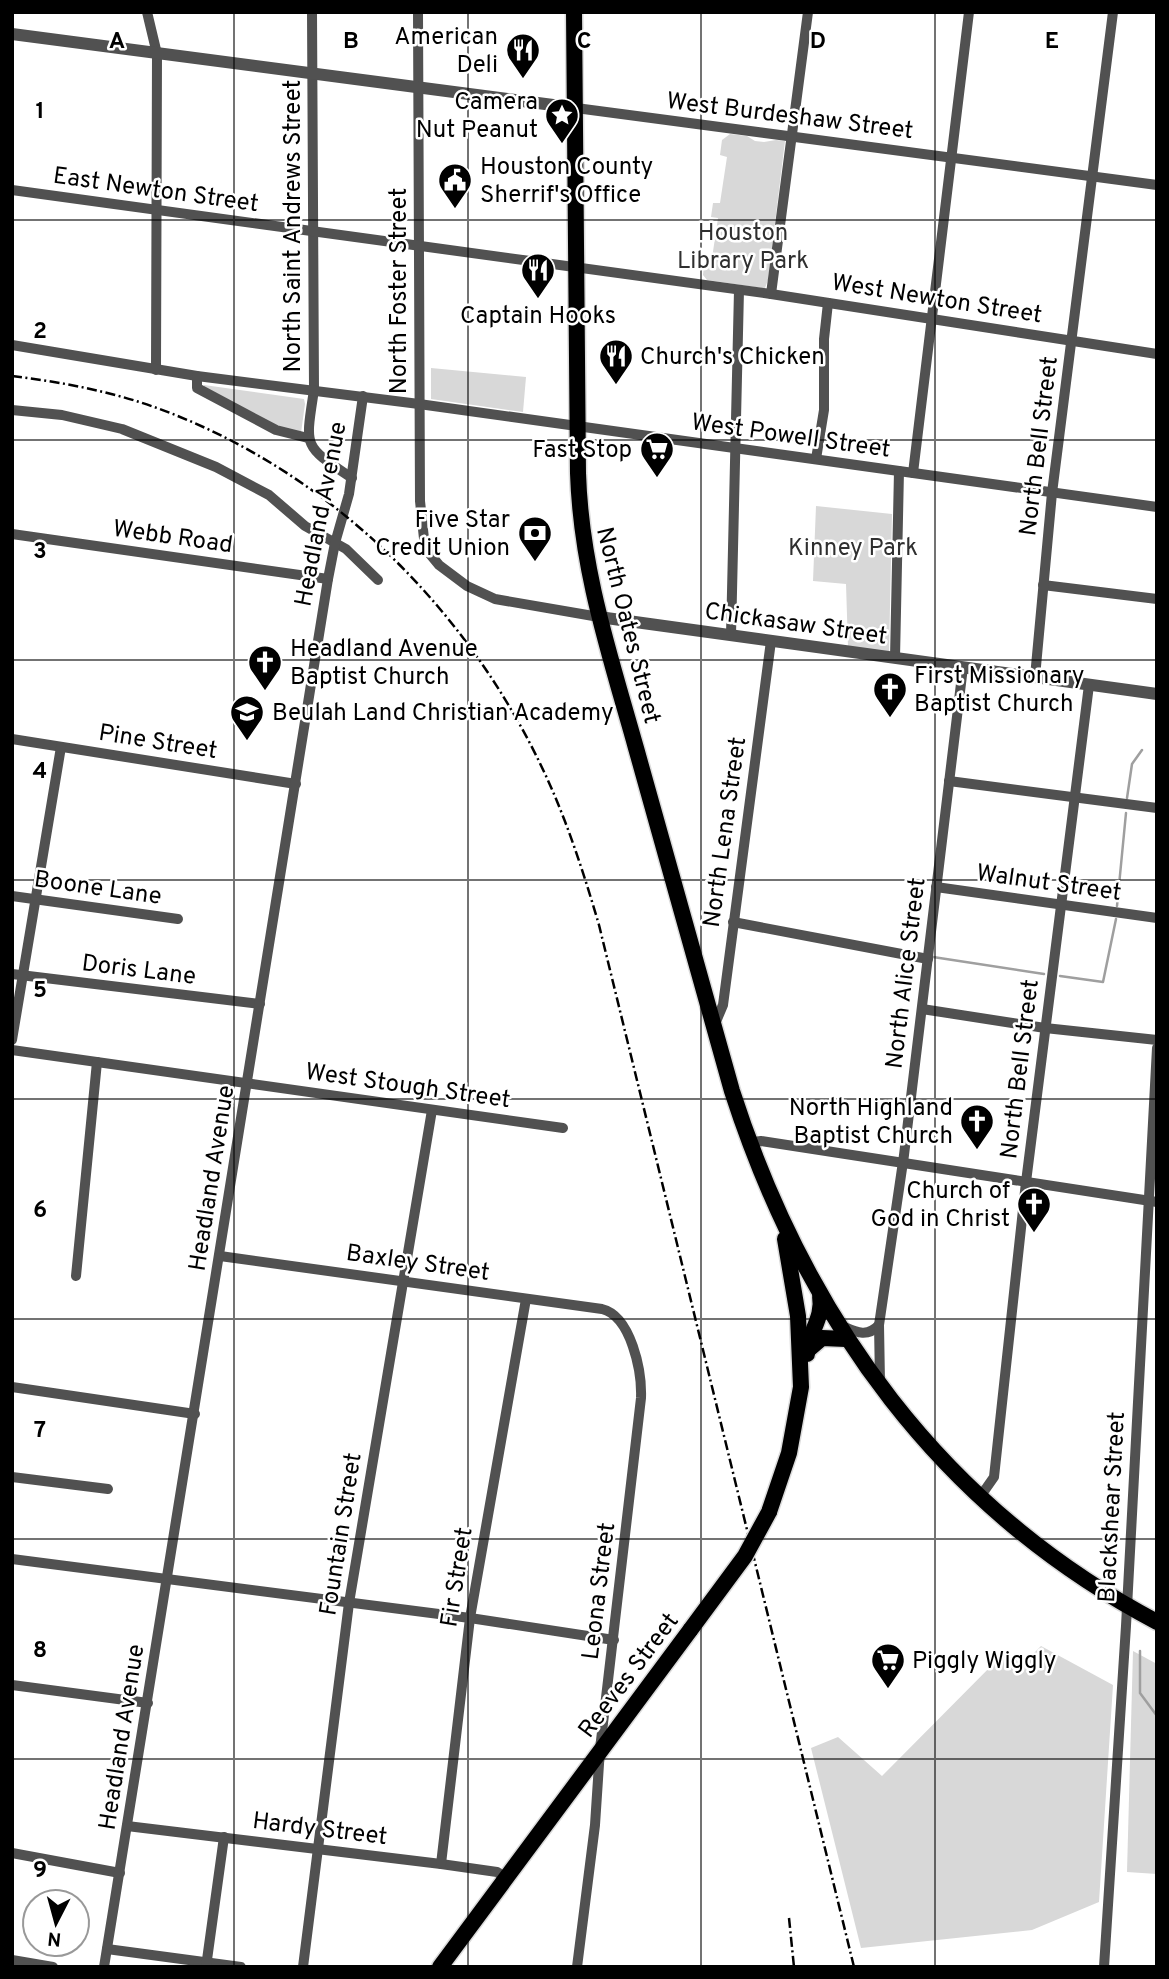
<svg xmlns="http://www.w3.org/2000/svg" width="1169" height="1979" font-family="Overpass,sans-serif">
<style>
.green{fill:#d8d8d8}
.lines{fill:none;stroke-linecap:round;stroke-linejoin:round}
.stream{stroke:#9f9f9f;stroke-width:2.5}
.primary-casing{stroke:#dbdbdb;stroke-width:19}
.minor{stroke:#515151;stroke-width:10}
.tertiary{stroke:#515151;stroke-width:12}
.primary{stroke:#000;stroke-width:16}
.rail{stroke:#000;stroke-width:2.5;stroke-dasharray:10 3.5 2 3.5;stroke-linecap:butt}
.primary-bridge-casing{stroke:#dbdbdb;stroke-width:19;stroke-linecap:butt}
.primary-bridge{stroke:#000;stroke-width:16}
.grid{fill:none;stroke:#000;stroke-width:2;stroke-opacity:0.55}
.labels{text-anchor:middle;stroke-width:5;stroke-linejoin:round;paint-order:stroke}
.poi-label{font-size:24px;fill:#000;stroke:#fff;text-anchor:end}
.street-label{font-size:24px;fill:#000;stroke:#fff}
.park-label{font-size:24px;fill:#2f2f2f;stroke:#fff}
.grid-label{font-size:23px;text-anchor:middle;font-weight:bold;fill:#000;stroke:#fff;stroke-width:5;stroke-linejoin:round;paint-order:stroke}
</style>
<rect width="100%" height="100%" fill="#fff"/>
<g class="green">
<polygon points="730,134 747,136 755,141 764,142 776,140 785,141 768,280 765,288 762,288 707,280 703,275 704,265 711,265 718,218 711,217 713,203 720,203 727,157 720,155 722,140"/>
<polygon points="431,368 526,377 523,412 431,399"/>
<polygon points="204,385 304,399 305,404 301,433 277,426 204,387"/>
<polygon points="816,506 892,514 889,653 848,647 846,584 813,581"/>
<polygon points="1041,1646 1113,1685 1099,1902 1032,1930 861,1948 811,1748 838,1737 882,1776 1004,1653 1023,1664"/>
<polygon points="1133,1651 1157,1664 1157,1874 1127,1872"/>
</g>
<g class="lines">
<g class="stream">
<polyline points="1127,798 1132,764 1142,750"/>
<polyline points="1117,906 1126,813"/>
<polyline points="933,957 1044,974"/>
<polyline points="1060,976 1103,982 1116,919"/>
<polyline points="1140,1651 1140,1693 1157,1716"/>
</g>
<g class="primary-casing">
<g id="primary">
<path d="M 574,12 L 578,473 C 581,570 610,655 636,748 C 668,862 700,977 732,1091 C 806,1320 941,1508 1157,1622"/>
<polyline points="808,1350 822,1338 846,1339"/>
<path d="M 807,1354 C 808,1333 824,1318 820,1296"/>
<polyline points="769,1512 789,1453 801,1387 798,1316 785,1239"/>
<polyline points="440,1967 691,1629"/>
</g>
</g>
<g class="minor">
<polyline points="147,12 157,54 156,370"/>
<path d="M 312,12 L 314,390 C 305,449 303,445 352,478"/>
<polyline points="418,12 420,501 425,548 439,565 467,586 495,599 599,617"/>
<polyline points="576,108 1157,185"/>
<polyline points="12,190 771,294 1157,354"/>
<polyline points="771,294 808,12"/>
<polyline points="12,345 197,376 419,404 1157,507"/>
<polyline points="197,376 197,388 276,430 308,438"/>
<polyline points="12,410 62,415 122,429 216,467 269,495 305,526 346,549 378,580"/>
<polyline points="816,459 824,410 824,339 828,303"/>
<polyline points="913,473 969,12"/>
<polyline points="12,534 328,579"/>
<polyline points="1043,585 1157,599"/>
<polyline points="731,635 739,290"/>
<polyline points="895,658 899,471"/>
<polyline points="1035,677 1052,493 1113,12"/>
<polyline points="12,739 296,784"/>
<polyline points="949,781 1157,808"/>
<polyline points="936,887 1157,918"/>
<polyline points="12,896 178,919"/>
<polyline points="733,922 928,959"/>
<polyline points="12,974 260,1004"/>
<polyline points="922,1009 1045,1028 1157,1040"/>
<polyline points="715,1024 723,1005 771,641"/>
<polyline points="12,1040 61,747"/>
<polyline points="12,1050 563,1128"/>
<polyline points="748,1143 761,1141 1157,1202"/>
<path d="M 220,1256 L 602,1309 C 631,1316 642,1371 641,1398 L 600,1749 L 595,1825 L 577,1967"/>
<polyline points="76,1276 97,1062"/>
<path d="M 842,1326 C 856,1332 867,1338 879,1325"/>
<polyline points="880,1382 879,1325 904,1155 963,667"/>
<polyline points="12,1387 195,1414"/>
<polyline points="12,1477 108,1489"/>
<polyline points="980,1497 994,1477 1026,1182 1089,685"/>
<polyline points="12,1559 470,1618 614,1640"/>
<polyline points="12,1685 148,1703"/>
<polyline points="127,1826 441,1864 497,1872 506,1878"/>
<polyline points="12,1853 120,1873"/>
<polyline points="441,1864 470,1618 526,1299"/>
<polyline points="107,1949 241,1967"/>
<polyline points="12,1960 53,1967"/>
<polyline points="104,1967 328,579 335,543 349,494 363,396"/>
<polyline points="206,1967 224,1837"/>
<polyline points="303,1967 349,1603 432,1110"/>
<polyline points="1104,1967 1126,1626 1157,1048"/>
</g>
<g class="tertiary">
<polyline points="12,34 576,108"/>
<polyline points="599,617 1157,694"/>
</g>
<use href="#primary" class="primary"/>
<g class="rail">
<path d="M 12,376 C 61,382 110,391 157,408 C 330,471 469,609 546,776 C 568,824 584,874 599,925 L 854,1967"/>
<polyline points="789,1918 794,1967"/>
</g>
<g class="primary-bridge-casing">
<polyline id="primary-bridge" points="691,1629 745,1556 769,1512"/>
</g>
<use href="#primary-bridge" class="primary-bridge"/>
</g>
<path class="grid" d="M 234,12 L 234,1967M 468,12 L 468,1967M 701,12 L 701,1967M 935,12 L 935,1967M 12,220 L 1157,220M 12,440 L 1157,440M 12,660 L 1157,660M 12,880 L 1157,880M 12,1099 L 1157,1099M 12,1319 L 1157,1319M 12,1539 L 1157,1539M 12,1759 L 1157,1759"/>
<defs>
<g id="restaurant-pin" transform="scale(1.75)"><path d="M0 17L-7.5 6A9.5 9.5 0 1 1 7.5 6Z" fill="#000" stroke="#fff"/><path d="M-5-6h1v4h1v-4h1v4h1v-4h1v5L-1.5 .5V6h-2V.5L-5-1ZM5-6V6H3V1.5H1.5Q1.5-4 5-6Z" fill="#fff"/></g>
<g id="sight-pin" transform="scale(1.75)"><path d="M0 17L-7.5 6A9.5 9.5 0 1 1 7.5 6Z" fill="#000" stroke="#fff"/><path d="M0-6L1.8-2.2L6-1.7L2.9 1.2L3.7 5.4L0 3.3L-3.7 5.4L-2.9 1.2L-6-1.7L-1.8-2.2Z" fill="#fff"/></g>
<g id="civic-pin" transform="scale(1.75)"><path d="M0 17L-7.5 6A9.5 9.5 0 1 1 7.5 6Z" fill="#000" stroke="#fff"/><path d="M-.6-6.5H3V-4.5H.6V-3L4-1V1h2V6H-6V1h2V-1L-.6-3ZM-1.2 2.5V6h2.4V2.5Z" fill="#fff"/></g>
<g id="supermarket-pin" transform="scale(1.75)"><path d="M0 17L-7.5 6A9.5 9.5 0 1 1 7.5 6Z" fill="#000" stroke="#fff"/><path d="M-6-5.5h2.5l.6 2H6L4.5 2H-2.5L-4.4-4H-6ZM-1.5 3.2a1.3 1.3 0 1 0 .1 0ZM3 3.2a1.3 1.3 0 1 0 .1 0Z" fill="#fff"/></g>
<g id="bank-pin" transform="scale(1.75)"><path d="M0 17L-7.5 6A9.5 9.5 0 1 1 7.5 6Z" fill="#000" stroke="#fff"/><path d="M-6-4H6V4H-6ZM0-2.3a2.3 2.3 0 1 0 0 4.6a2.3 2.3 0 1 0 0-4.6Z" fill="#fff"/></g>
<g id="church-pin" transform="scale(1.75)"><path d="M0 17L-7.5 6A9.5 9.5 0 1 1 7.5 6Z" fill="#000" stroke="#fff"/><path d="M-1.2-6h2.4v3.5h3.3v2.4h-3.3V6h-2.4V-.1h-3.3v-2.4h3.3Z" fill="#fff"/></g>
<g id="school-pin" transform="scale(1.75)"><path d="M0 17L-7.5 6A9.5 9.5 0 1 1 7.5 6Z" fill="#000" stroke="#fff"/><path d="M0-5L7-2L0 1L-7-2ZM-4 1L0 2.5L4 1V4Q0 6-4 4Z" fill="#fff"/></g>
</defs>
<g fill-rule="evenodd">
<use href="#restaurant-pin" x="523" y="50"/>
<use href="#sight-pin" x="562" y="115"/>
<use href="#civic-pin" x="455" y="180"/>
<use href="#restaurant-pin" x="538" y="270"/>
<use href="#restaurant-pin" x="616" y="356"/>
<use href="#supermarket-pin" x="657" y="449"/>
<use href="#bank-pin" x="535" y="533"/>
<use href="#church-pin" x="265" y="662"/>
<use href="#church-pin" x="890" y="689"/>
<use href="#school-pin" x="247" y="712"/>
<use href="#church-pin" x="977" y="1121"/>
<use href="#church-pin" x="1034" y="1204"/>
<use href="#supermarket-pin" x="888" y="1660"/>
</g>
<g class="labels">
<g class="poi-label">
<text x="498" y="44">American<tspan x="498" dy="28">Deli</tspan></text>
<text x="538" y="109">Camera<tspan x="538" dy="28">Nut Peanut</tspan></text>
<text x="480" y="174" text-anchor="start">Houston County<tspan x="480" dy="28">Sherrif's Office</tspan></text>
<text x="538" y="323" text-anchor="middle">Captain Hooks</text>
<text x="640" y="364" text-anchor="start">Church's Chicken</text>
<text x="632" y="457">Fast Stop</text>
<text x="510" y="527">Five Star<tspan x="510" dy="28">Credit Union</tspan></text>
<text x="290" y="656" text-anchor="start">Headland Avenue<tspan x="290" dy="28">Baptist Church</tspan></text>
<text x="914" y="683" text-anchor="start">First Missionary<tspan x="914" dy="28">Baptist Church</tspan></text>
<text x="272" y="720" text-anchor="start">Beulah Land Christian Academy</text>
<text x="953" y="1115">North Highland<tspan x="953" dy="28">Baptist Church</tspan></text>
<text x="1010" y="1198">Church of<tspan x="1010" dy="28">God in Christ</tspan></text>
<text x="912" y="1668" text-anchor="start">Piggly Wiggly</text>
</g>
<g class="street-label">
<text transform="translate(790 115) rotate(7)" y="8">West Burdeshaw Street</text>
<text transform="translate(156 189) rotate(8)" y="8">East Newton Street</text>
<text transform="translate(292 226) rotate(-90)" y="8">North Saint Andrews Street</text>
<text transform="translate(398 291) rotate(-90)" y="8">North Foster Street</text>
<text transform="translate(937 298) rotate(9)" y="8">West Newton Street</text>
<text transform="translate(791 435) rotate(8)" y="8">West Powell Street</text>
<text transform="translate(1038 446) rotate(-83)" y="8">North Bell Street</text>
<text transform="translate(320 514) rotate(-79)" y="8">Headland Avenue</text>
<text transform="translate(173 536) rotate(8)" y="8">Webb Road</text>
<text transform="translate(796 623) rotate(8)" y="8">Chickasaw Street</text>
<text transform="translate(629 625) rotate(76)" y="8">North Oates Street</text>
<text transform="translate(158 741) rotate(9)" y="8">Pine Street</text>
<text transform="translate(724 832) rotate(-82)" y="8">North Lena Street</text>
<text transform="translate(1049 882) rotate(8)" y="8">Walnut Street</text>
<text transform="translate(98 887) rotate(8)" y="8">Boone Lane</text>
<text transform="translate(139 969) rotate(7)" y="8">Doris Lane</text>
<text transform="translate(905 973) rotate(-83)" y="8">North Alice Street</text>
<text transform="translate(1019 1069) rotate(-83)" y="8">North Bell Street</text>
<text transform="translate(408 1085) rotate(8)" y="8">West Stough Street</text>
<text transform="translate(211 1178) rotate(-81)" y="8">Headland Avenue</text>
<text transform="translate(418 1262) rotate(8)" y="8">Baxley Street</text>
<text transform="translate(1111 1507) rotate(-87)" y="8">Blackshear Street</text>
<text transform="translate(340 1534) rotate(-81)" y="8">Fountain Street</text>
<text transform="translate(456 1577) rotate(-81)" y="8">Fir Street</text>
<text transform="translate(598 1591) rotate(-83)" y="8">Leona Street</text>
<text transform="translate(628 1675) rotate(-53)" y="8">Reeves Street</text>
<text transform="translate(121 1737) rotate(-81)" y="8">Headland Avenue</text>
<text transform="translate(320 1828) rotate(7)" y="8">Hardy Street</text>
</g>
<g class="park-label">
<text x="743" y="240">Houston<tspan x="743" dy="28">Library Park</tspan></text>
<text x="853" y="555">Kinney Park</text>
</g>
</g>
<g class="grid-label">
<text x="117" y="48">A</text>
<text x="351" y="48">B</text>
<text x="584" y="48">C</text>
<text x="818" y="48">D</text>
<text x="1052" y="48">E</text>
<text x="40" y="118">1</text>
<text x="40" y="338">2</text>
<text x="40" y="558">3</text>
<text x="40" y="778">4</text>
<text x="40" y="997">5</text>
<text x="40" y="1217">6</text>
<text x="40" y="1437">7</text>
<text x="40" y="1657">8</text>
<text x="40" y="1877">9</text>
</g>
<rect width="1169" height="1979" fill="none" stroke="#000000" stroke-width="28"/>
<g transform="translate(56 1923) rotate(186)"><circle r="33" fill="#ffffff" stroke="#999999" stroke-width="2"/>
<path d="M0-5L12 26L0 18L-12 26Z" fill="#000000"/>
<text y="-10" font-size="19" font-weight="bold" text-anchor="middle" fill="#000000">N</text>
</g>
</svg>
